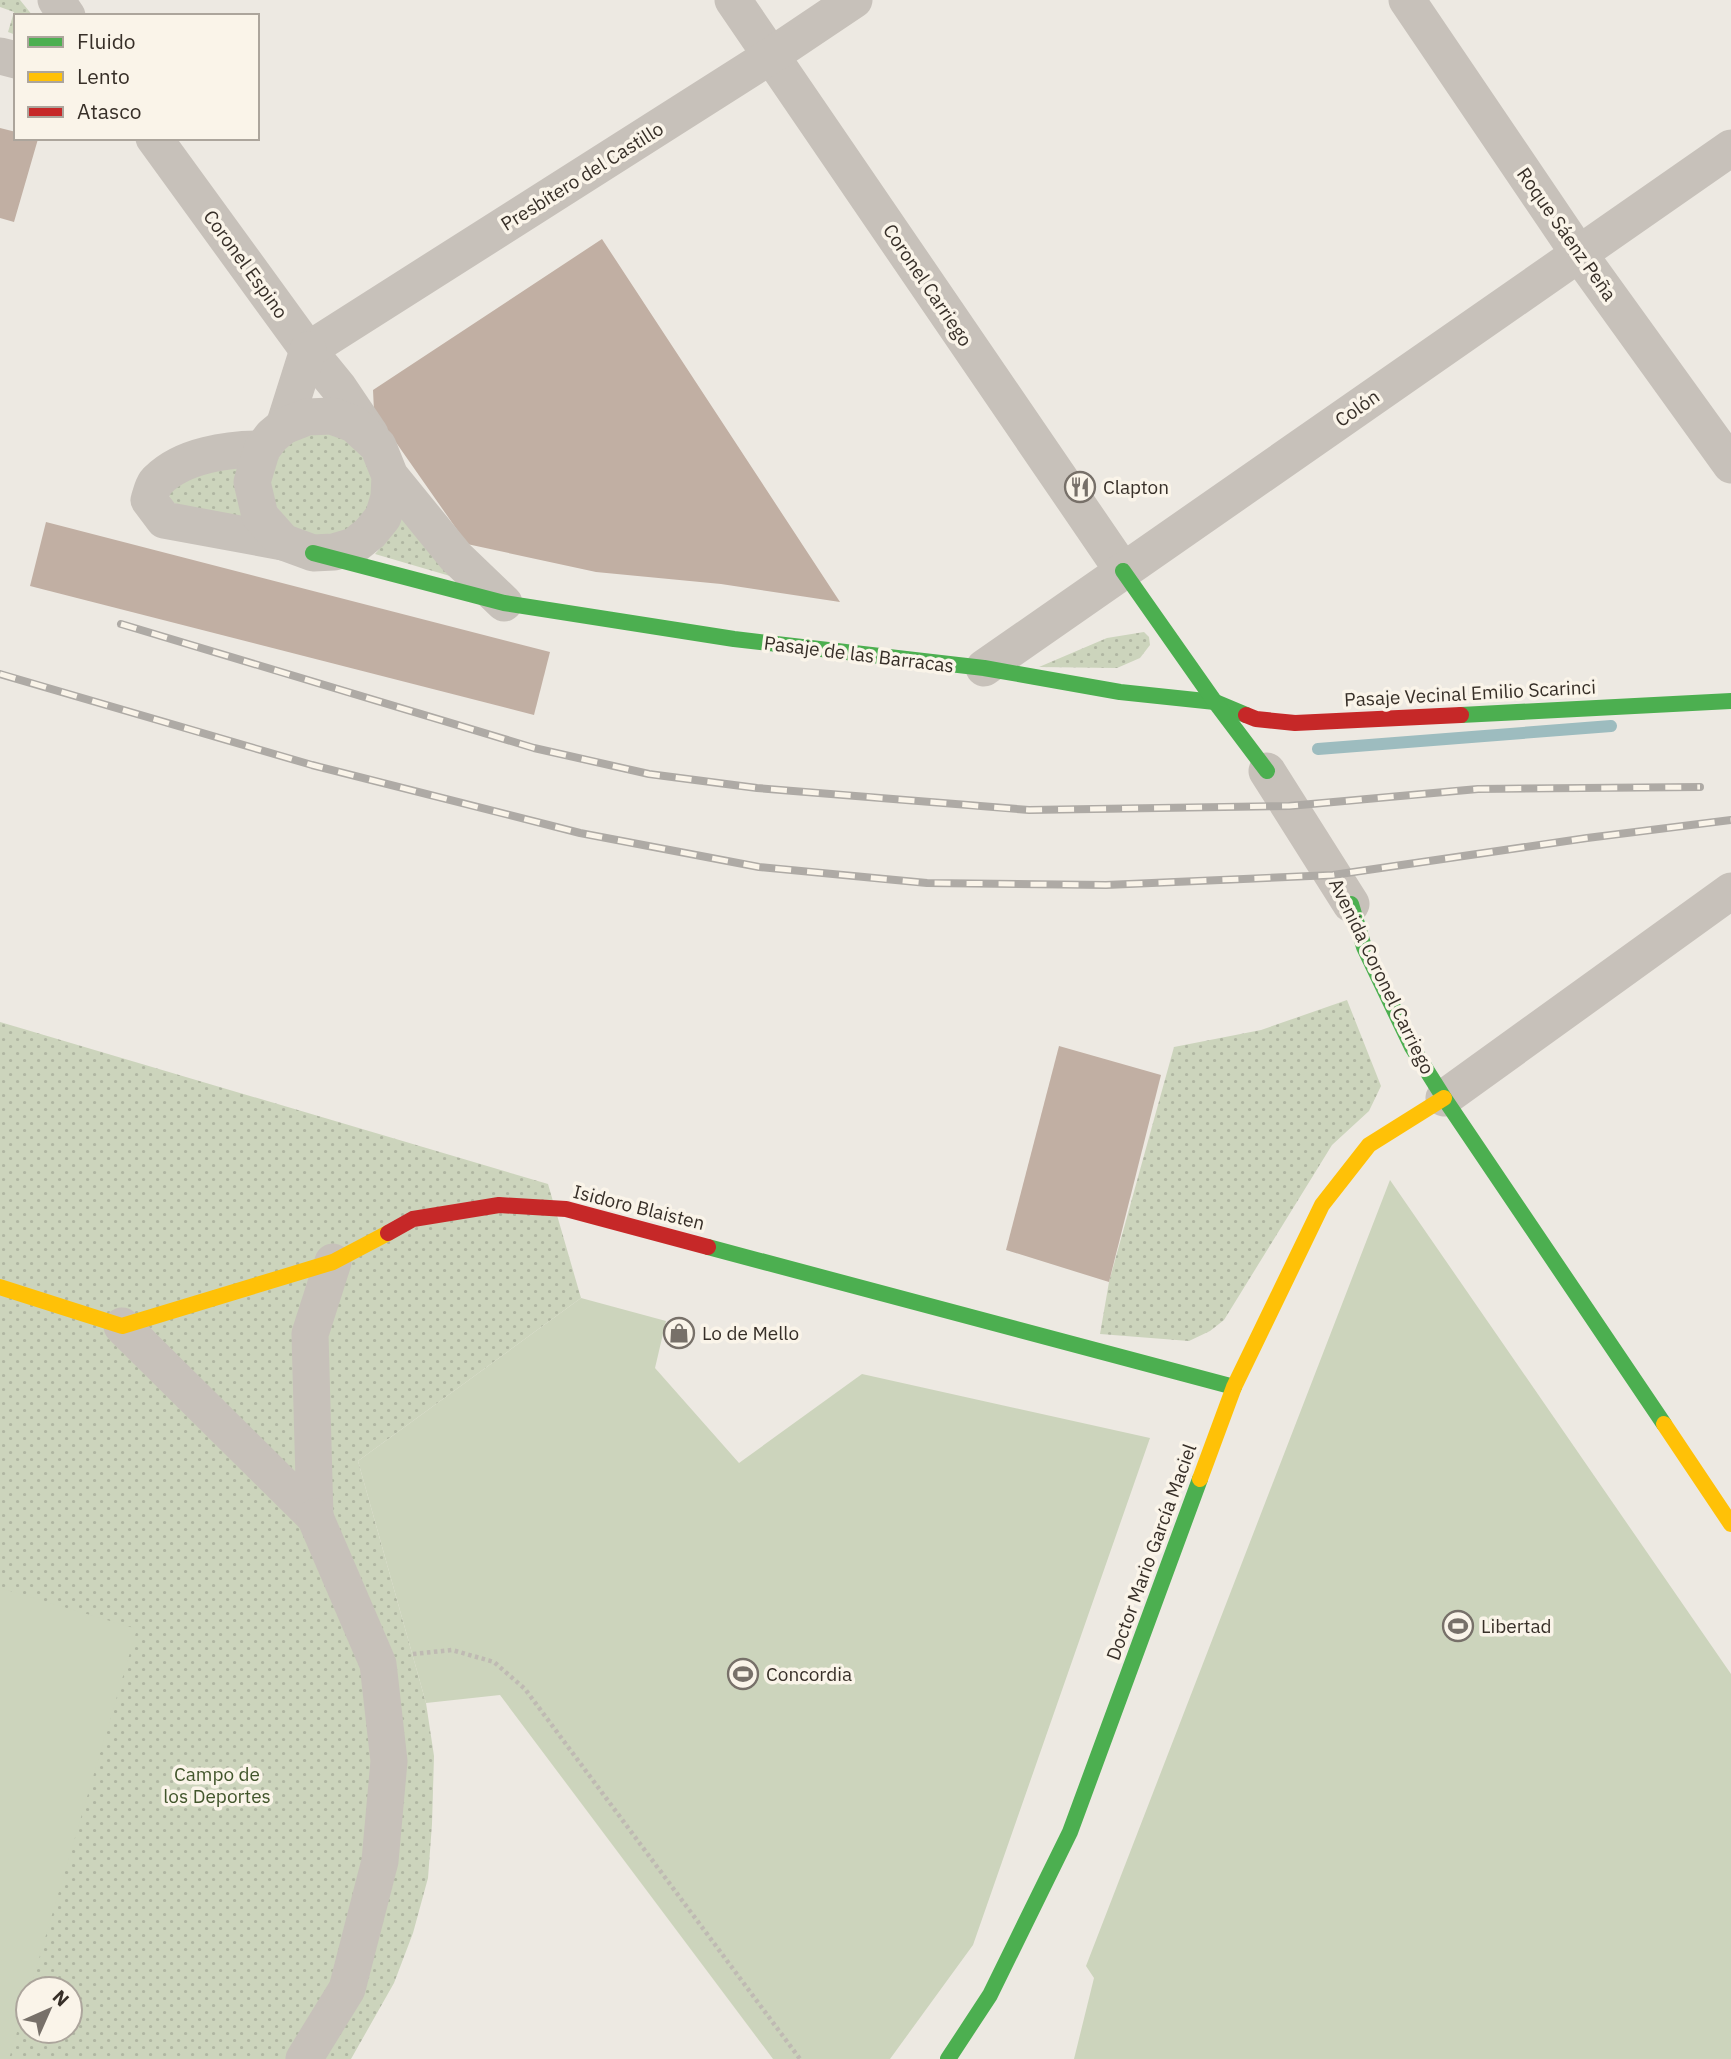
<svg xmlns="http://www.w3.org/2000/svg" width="1731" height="2059" font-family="'IBM Plex Sans',sans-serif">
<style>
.grass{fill:url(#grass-dots);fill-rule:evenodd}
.pitch{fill:#ccd4bc}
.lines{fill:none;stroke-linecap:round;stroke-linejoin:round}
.stream{stroke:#9dbcbf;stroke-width:12}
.building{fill:#c1afa3}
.path{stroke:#bfbab3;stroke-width:4.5;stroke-dasharray:3.5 3.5;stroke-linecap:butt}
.street{stroke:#c7c1ba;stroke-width:37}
.fast{stroke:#4caf50;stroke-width:16}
.slow{stroke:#ffc107;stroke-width:16}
.jam{stroke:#c62828;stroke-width:16}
.rail-casing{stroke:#aeaaa5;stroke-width:8}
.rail{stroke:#faf4e9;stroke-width:5;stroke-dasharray:16;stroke-linecap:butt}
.labels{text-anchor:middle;stroke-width:7;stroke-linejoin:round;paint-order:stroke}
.street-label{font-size:19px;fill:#372f28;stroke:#faf4e9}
.poi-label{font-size:19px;fill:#372f28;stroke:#faf4e9;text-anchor:start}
.park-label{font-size:19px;fill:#42562c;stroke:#faf4e9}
</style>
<defs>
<pattern id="grass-dots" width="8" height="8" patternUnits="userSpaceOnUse" patternTransform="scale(1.75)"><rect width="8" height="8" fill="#ccd4bc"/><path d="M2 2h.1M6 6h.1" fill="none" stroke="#b0b6a2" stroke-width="1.8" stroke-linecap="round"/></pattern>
</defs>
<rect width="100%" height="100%" fill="#ede9e2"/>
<g class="grass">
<polygon points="0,0 20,0 33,16 16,16 16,35 8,32 14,12 0,7"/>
<polygon points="326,428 358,441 379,485 357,528 326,539 294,530 272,501 269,485 271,466 292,438"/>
<polygon points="243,458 249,525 170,502 169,491 180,480"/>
<polygon points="400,497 467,581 375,554 387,540"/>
<polygon points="1144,632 1149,637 1150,645 1140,658 1117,668 1039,667 1107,638"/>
<polygon points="1347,1000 1381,1086 1369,1111 1332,1145 1224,1320 1210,1331 1189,1341 1100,1334 1109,1282 1174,1047 1261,1030"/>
<path d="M 0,1022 L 548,1184 L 581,1298 L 358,1461 L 426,1703 L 434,1756 L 432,1824 L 428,1878 L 413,1933 L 394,1983 L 351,2059 L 0,2059 ZM 28,1989 L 70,1989 L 70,2031 L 28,2031 Z"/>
</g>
<g class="pitch">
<polygon points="1390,1180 1731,1674 1731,2059 1074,2059 1094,1978 1086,1966"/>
<polygon points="581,1298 666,1321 655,1368 739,1463 862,1374 1150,1438 973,1945 890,2059 773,2059 500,1695 426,1703 358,1461"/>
<polygon points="0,1588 137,1629 30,1989 28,1989 28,1995 9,2059 0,2059"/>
</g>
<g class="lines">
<polyline class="stream" points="1318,749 1611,726"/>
</g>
<g class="building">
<polygon points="0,128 16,132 16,138 38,139 14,222 0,218"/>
<polygon points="602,239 840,602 721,584 596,572 467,544 374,411 373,390"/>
<polygon points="46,522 550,652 534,715 30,586"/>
<polygon points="1059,1046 1161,1075 1109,1282 1006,1250"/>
</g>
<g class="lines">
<polyline class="path" points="413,1654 452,1650 494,1662 525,1689 800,2059"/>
<g class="street">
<polyline points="56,0 67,16"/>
<polyline points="733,0 1123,571"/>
<polyline points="1407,0 1579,254 1731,465"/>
<polyline points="0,56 16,60"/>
<polyline points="154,138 308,350 339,388 370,434"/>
<polyline points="308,350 772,55 854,0"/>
<polyline points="284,426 308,350"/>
<path d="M 262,449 C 228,449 183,455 158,480 C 153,484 151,494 149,500 L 164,520 L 283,542"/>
<polyline points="390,476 389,497 383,517 370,533 354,546 334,552 313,553 283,542 260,516 252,482 262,449 272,436 284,426 307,417 332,416 354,424 378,446 390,476 456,557 504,603"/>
<polyline points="984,668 1731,148"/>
<polyline points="1267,771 1351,904"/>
<polyline points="1444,1098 1731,891"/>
<polyline points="122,1326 315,1517 310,1334 333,1262"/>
<polyline points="304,2059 347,1989 380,1861 389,1761 378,1664 315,1517"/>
</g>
<g class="fast">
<polyline points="313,553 504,603 734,639 984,668 1120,692 1215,702 1246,715"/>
<polyline points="1123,571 1215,702 1267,771"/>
<polyline points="1461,715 1731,701"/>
<polyline points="1351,904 1364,947 1412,1047 1444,1098 1664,1424"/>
<polyline points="708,1247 1234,1387"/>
<polyline points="948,2059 990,1995 1070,1832 1200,1479"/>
</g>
<g class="slow">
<polyline points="0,1287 122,1326 333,1262 388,1233"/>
<polyline points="1664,1424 1731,1524"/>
<polyline points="1200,1479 1234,1387 1322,1205 1369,1145 1444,1098"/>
</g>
<g class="jam">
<polyline points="1246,715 1256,719 1295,723 1461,715"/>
<polyline points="388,1233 413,1219 499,1205 566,1209 708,1247"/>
</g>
<g class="rail-casing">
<g id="rail">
<polyline points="121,624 534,748 649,774 757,788 1029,810 1289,806 1478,789 1700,787"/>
<polyline points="0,674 312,765 580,833 759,867 927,883 1106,885 1333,875 1587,838 1731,820"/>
</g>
</g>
<use href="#rail" class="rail"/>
</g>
<defs>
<g id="restaurant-ring" transform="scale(1.575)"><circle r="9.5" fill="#faf4e9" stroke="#777069" stroke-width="1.5"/><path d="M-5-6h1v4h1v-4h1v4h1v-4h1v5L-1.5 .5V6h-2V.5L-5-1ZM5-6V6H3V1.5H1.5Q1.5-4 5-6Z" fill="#777069"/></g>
<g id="shop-ring" transform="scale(1.575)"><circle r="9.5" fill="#faf4e9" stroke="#777069" stroke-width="1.5"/><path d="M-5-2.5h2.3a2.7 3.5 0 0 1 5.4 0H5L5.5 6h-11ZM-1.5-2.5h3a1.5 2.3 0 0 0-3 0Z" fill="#777069"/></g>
<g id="stadium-ring" transform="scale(1.575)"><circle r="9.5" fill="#faf4e9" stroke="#777069" stroke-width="1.5"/><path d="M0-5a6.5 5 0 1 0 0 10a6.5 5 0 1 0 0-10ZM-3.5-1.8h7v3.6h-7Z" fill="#777069"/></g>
</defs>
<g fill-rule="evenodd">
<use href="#restaurant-ring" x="1080" y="487"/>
<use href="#shop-ring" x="679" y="1333"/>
<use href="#stadium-ring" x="1458" y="1626"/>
<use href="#stadium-ring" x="743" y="1674"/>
</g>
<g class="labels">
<g class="street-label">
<text transform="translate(582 176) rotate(-32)" y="7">Presbítero del Castillo</text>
<text transform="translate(1567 234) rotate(55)" y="7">Roque Sáenz Peña</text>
<text transform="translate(246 264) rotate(54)" y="7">Coronel Espino</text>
<text transform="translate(928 285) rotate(56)" y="7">Coronel Carriego</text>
<text transform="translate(1357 408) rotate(-35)" y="7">Colón</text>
<text transform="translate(859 654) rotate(7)" y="7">Pasaje de las Barracas</text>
<text transform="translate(1470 693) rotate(-3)" y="7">Pasaje Vecinal Emilio Scarinci</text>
<text transform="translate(1382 976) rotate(64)" y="7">Avenida Coronel Carriego</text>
<text transform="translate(639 1207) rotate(14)" y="7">Isidoro Blaisten</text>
<text transform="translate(1151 1552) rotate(-70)" y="7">Doctor Mario García Maciel</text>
</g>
<g class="poi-label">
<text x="1103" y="494">Clapton</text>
<text x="702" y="1340">Lo de Mello</text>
<text x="1481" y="1633">Libertad</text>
<text x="766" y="1681">Concordia</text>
</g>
<g class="park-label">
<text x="217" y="1781">Campo de<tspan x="217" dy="22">los Deportes</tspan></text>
</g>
</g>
<rect x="14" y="14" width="245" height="126" fill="#faf4e9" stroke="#aca59c" stroke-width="2"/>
<rect x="28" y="37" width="35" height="10" fill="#4caf50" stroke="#aca59c" stroke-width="2"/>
<text x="77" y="49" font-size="21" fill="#372f28">Fluido</text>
<rect x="28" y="72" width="35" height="10" fill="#ffc107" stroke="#aca59c" stroke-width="2"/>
<text x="77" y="84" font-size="21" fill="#372f28">Lento</text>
<rect x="28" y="107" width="35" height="10" fill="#c62828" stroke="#aca59c" stroke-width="2"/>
<text x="77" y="119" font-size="21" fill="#372f28">Atasco</text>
<g transform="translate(49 2010) rotate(45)"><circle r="33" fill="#faf4e9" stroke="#aca59c" stroke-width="2"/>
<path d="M0-5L12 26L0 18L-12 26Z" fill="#777069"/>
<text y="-10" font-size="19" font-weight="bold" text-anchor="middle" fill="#372f28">N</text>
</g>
</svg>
